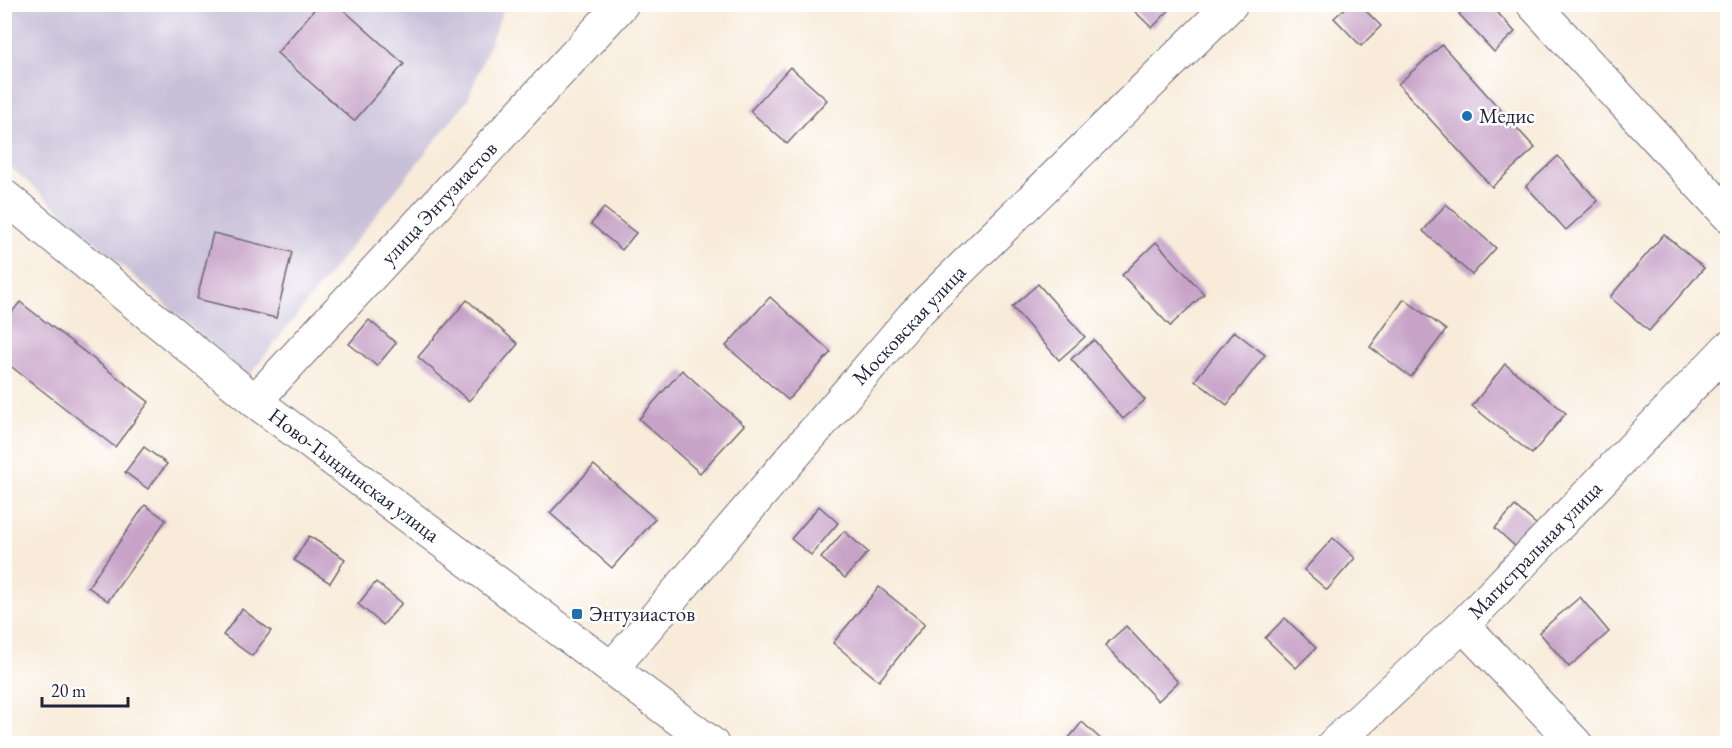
<svg xmlns="http://www.w3.org/2000/svg" width="1732" height="748" viewBox="0 0 1732 748" font-family="'EB Garamond',serif">
  <style>
    .industrial { fill: #c8bfd8 }
    .building { fill: #c7a3c8 }
    .lines { fill: none; stroke-linecap: round; stroke-linejoin: round }
    .minor-casing { stroke: #6d6872; stroke-width: 35 }
    .minor { stroke: #fff; stroke-width: 33 }
    .poi-dot { fill: #1f6fb2; stroke: #fff; stroke-width: 2 }
    .labels { text-anchor: middle; stroke-width: 5; stroke-linejoin: round; paint-order: stroke }
    .poi-label { font-size: 21px; fill: #22223b; stroke: #fff; text-anchor: start }
    .street-label { font-size: 21px; fill: #22223b; stroke: #fff }
  </style>
  <rect width="100%" height="100%" fill="#fff"/>
  <filter id="ink" filterUnits="userSpaceOnUse"><feTurbulence type="fractalNoise" baseFrequency=".0167" numOctaves="2"/><feDisplacementMap in="SourceGraphic" scale="12" xChannelSelector="R" yChannelSelector="G"/><feConvolveMatrix kernelMatrix="1 2 1 2 8 2 1 2 1" color-interpolation-filters="sRGB"/></filter>
  <filter id="wash" filterUnits="userSpaceOnUse"><feTurbulence type="fractalNoise" baseFrequency=".008" numOctaves="4" result="noise"/><feDisplacementMap in="SourceGraphic" scale="24" xChannelSelector="R" yChannelSelector="G"/><feGaussianBlur stdDeviation="1.35" result="paint"/><feColorMatrix in="noise" values="0 0 0 0 0 0 0 0 0 0 0 0 0 0 0 0 0 1.4 0 .05"/><feComposite in="paint" operator="in"/></filter>
  <g filter="url(#wash)">
    <rect width="100%" height="100%" fill="#f8ebd9"/>
    <path class="industrial" d="M5,5H505L468,99L248,377L5,162Z"/>
    <g id="blocks">
      <g class="building">
        <path d="M319,4H337L404,64L354,121L277,53Z"/>
        <path d="M1127,4H1175L1152,28Z"/>
        <path d="M1470,4H1490L1515,32L1494,52L1459,14Z"/>
        <path d="M1349,5H1360L1381,26L1361,46L1334,18Z"/>
        <path d="M1442,45L1535,148L1492,187L1398,84Z"/>
        <path d="M790,67L827,100L787,144L750,111Z"/>
        <path d="M1558,156L1598,201L1566,230L1526,186Z"/>
        <path d="M1446,204L1496,248L1472,275L1423,231Z"/>
        <path d="M604,208L636,233L622,250L591,224Z"/>
        <path d="M213,233L292,252L276,318L197,299Z"/>
        <path d="M1664,234L1704,268L1649,331L1610,297Z"/>
        <path d="M1156,242L1204,294L1170,326L1122,275Z"/>
        <path d="M1038,284L1085,337L1059,360L1012,307Z"/>
        <path d="M770,297L831,352L788,400L726,346Z"/>
        <path d="M1404,299L1446,330L1411,377L1370,347Z"/>
        <path d="M467,300L518,344L469,401L418,357Z"/>
        <path d="M20,302L149,402L115,447L4,361V322Z"/>
        <path d="M369,320L396,343L377,366L349,344Z"/>
        <path d="M1234,331L1265,355L1227,405L1195,380Z"/>
        <path d="M1094,340L1145,400L1123,419L1071,359Z"/>
        <path d="M1505,364L1566,413L1532,454L1472,406Z"/>
        <path d="M682,370L744,425L700,473L639,419Z"/>
        <path d="M144,447L167,464L148,489L125,472Z"/>
        <path d="M594,465L655,519L612,568L550,513Z"/>
        <path d="M145,505L166,520L108,601L88,587Z"/>
        <path d="M819,506L838,523L811,555L791,539Z"/>
        <path d="M1515,506L1537,525L1517,548L1495,528Z"/>
        <path d="M844,531L868,552L845,578L821,558Z"/>
        <path d="M309,536L345,559L330,583L294,560Z"/>
        <path d="M1333,538L1355,558L1327,590L1304,570Z"/>
        <path d="M376,582L402,603L383,625L358,604Z"/>
        <path d="M879,587L925,624L879,681L833,643Z"/>
        <path d="M1580,597L1609,632L1569,667L1539,632Z"/>
        <path d="M242,609L271,631L252,656L223,635Z"/>
        <path d="M1285,618L1316,648L1296,668L1265,638Z"/>
        <path d="M1126,626L1178,682L1158,701L1105,645Z"/>
        <path d="M1082,722L1106,744H1064Z"/>
      </g>
    </g>
  </g>
  <g filter="url(#ink)">
    <use href="#blocks" fill-opacity="0" stroke="#6d6872" stroke-width="1.5"/>
    <g class="lines">
      <defs>
        <g id="minor">
          <path d="M1533,4L1728,215"/>
          <path d="M4,196L255,401L712,744"/>
          <path d="M255,401L622,4"/>
          <path d="M1463,625L1576,744"/>
          <path d="M612,668L913,316L1231,4"/>
          <path d="M1334,744L1463,625L1728,348"/>
        </g>
      </defs>
      <use href="#minor" class="minor-casing"/>
      <use href="#minor" class="minor"/>
    </g>
  </g>
  <g class="poi-dot">
    <circle cx="1467" cy="116" r="6"/>
    <rect x="571" y="608" width="12" height="12" rx="3"/>
  </g>
  <g class="labels">
    <g class="poi-label">
      <text x="1479" y="123">Медис</text>
      <text x="589" y="621">Энтузиастов</text>
    </g>
    <g class="street-label">
      <text transform="translate(439 203) rotate(-47)" y="7">улица Энтузиастов</text>
      <text transform="translate(909 325) rotate(-47)" y="7">Московская улица</text>
      <text transform="translate(354 475) rotate(37)" y="7">Ново-Тындинская улица</text>
      <text transform="translate(1535 550) rotate(-46)" y="7">Магистральная улица</text>
    </g>
  </g>
  <rect width="1732" height="748" fill="none" stroke="#fff" stroke-width="24"/>
  <path d="M42 697v9h86v-9" fill="none" stroke="#22223b" stroke-width="3"/>
  <text x="51" y="697" font-size="18" fill="#22223b" stroke="#ffffff" stroke-width="4.5" paint-order="stroke">20 m</text>
</svg>
